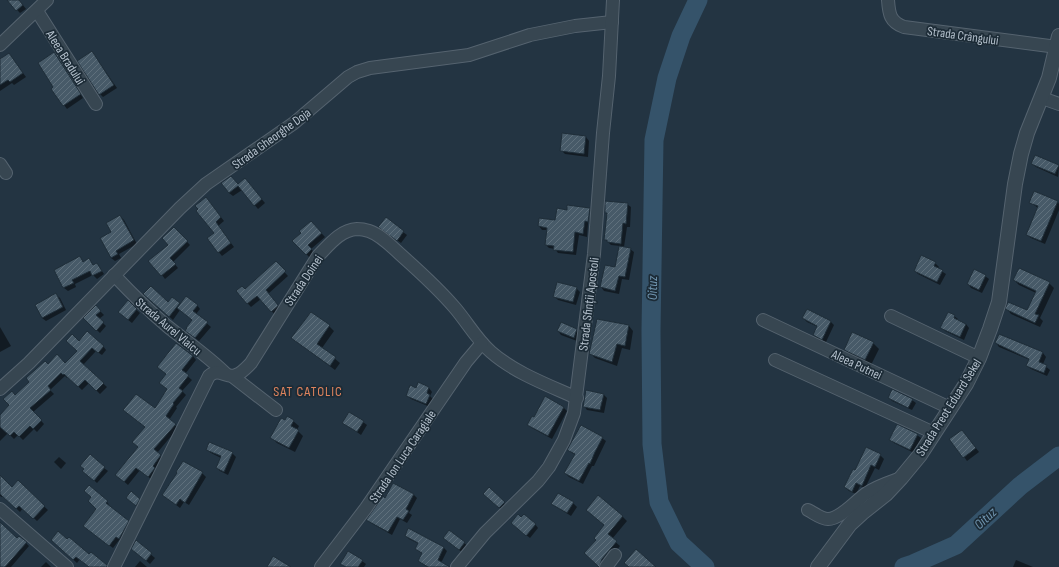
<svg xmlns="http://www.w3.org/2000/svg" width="1059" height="567" viewBox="0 0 1059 567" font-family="'Sofia Sans Condensed',sans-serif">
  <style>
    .shadow { fill: #0007 }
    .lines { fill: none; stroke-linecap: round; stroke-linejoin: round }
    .river { stroke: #35536a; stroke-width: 19 }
    .building { fill: url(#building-hatch); stroke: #1e2d38 }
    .minor-casing { stroke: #55636f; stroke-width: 14 }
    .tertiary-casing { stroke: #55636f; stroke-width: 16 }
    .minor { stroke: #374651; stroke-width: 12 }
    .tertiary { stroke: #374651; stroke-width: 14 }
    .labels { text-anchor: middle; stroke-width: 3.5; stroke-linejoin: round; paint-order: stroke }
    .street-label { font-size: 13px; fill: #b4c0cc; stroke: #1c2b36 }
    .water-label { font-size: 14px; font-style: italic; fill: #7196b1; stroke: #1c2b36 }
    .neighbourhood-label { font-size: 14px; letter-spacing: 1px; fill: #de835d; stroke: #1c2b36 }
  </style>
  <defs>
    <pattern id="building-hatch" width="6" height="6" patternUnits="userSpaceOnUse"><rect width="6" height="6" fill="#475a68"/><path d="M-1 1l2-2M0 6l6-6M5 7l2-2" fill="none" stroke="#5f707c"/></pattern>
  </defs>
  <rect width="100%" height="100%" fill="#233442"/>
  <g class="shadow">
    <path d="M8,0H19L26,9L20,13Z"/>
    <path d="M92,52L117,88L103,97L100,94Z"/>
    <path d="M54,54L83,98L67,109L64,105L55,88Z"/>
    <path d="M12,58L26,77L14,85L12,83L0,91V60Z"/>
    <path d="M563,135L586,137L589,141L588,157L565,154L561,150Z"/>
    <path d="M1032,164L1058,166L1059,167L1058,177L1036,167Z"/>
    <path d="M248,183L265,203L258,209L242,190L233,196L229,193L238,185Z"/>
    <path d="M209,202L224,221L218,226L234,247L222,256L208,239L215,234Z"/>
    <path d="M1030,202H1058L1059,204V210L1045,244L1031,238L1027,235L1038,208Z"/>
    <path d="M627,204L631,207L630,227H627L624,247L630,249L634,252L629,280L622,279L619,294L604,291L601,287L616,268L620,246L611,245L605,239L608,215L606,212Z"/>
    <path d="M589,209L593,213L592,225L589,224L591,211H589L587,237L579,235L576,255L558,253L555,249L549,248L546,245L548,230H542L539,226L556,221L567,211Z"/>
    <path d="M120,216L124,220L137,244L119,254L121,258L115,261L111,258L101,238L113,232Z"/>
    <path d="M311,222L325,237L311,249L315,253L310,258L294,241Z"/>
    <path d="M174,228L190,245L173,262L178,268L165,279L162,275Z"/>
    <path d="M383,230L403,232L407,235L401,243Z"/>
    <path d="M80,258L84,263L89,260L94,266L97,264L104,274L97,279L93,275L75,284L76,287L68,291L64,288L56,271Z"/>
    <path d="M276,263L288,276L268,294L281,310L275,315L261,299L251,307L237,292L245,290Z"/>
    <path d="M935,263L939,267L938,269L946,274L940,285L918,274L915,271Z"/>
    <path d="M985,276L989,279L982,293L971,288L968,284Z"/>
    <path d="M1014,280L1049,283L1054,288L1040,318L1043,321L1040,327L1011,314L1007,309L1028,312L1036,293L1019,285Z"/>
    <path d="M576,288L580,292L576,305L558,300L555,297Z"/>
    <path d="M56,295L60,298L66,310L46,321L42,318L36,306Z"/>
    <path d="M148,297L168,304L179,303L181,305H197L200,309L196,314L211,327L199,341L190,334L193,320L180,310L173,320Z"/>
    <path d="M128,302L140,313L132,323L123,316Z"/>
    <path d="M96,307L104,315L99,319L106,326L100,333L84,318Z"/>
    <path d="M807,310L831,322L834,325L826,342L817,338L814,335L818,327L807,322L803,318Z"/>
    <path d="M954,316L958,319L957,320L966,324L969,328L964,340L945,331L942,327Z"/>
    <path d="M329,326L334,331L322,348L340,363L335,370L292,338Z"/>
    <path d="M629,326L633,331L630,350L622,348L617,366L595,358L590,353Z"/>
    <path d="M0,327L11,346L0,352Z"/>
    <path d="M576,330L580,333L577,341L561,335L558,331Z"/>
    <path d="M999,335L1043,353L1046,357L1043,364L1050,370L1047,376L1031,369L1027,366L1030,360L999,347L996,343Z"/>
    <path d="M79,343L103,346L106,350L102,355L96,351L83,365L107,387L100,394L89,383L82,390L68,377L67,378L65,376L50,390L54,394L33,412L44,424L37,432L34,429L23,440L18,435L14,439L8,433L0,441V416L10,405L15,396L48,365L66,364L78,351Z"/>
    <path d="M873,343L879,349L871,365L850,355L845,349Z"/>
    <path d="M193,356L196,360L185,374L192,380L182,391L186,395L176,407L177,408L169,420L178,428L157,453L164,460L152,480L140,470L128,485L120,478L139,448L146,428L155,409L168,390L167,375L158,367Z"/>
    <path d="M429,388L432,392L430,396L433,399L430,407L411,399L407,395L416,389Z"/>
    <path d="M603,394L607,398L604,413L587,410L584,406Z"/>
    <path d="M889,397L912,400L916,403L912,410L892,401Z"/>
    <path d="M564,408L567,411L552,439L532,428L528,425Z"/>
    <path d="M285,421H293L299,426L297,430L303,436L295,452L277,443L272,438Z"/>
    <path d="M363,422L367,425L361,435L344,423Z"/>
    <path d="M965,434L979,452L967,461L951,439Z"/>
    <path d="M917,435L921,438L914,453L894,443L890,439Z"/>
    <path d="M602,438L606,441L594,466H592L583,484L569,477L565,473L575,455L568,450Z"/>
    <path d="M207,450L232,453L236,457L228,475L220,471L217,468L221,458L211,453Z"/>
    <path d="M880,455L884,459L879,470L875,468L865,488L860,486L856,494L849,491L845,487L856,471Z"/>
    <path d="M59,457L66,463L61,469L54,462Z"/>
    <path d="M104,468L108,471L97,483L87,474Z"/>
    <path d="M202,473L206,477L189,505L184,502L180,508L163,495Z"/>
    <path d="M0,481L12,488L18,482L48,510L37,521L23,508L20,512L3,496L2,497L0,496Z"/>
    <path d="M489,489L508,507L503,511L484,494Z"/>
    <path d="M413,494L417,498L409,513L412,515L407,523L400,519L392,535L371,523L368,520L386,499Z"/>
    <path d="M139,499L143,503L140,509L130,501Z"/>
    <path d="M107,502L110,506L109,507L132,525L123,542L120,539L113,548L88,529L97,509Z"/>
    <path d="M573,503L577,507L571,516L552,504Z"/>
    <path d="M587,510L622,516L627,521L612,539L620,546L607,563L605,567H599L585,553L597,540L605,526Z"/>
    <path d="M522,518L535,524L538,528L530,538L516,527Z"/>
    <path d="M0,523L17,539L26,543L29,546L11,567H0Z"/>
    <path d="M409,529L444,548L447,551L441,563L444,567H427L419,561L423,554L416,549L419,544L409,539L406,535Z"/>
    <path d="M449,532L468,546L463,553L444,538Z"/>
    <path d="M136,542L155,558L150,564L136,552Z"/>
    <path d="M55,543L89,556L108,567H90L80,559L77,563Z"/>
    <path d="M1016,560L1033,567H1013Z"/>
    <path d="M140,561L147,567H135Z"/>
    <path d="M362,561L366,564L364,567H345L342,563Z"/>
    <path d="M46,562L51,567H41Z"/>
  </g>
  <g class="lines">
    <g class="river">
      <path d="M698,0L681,36L667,78L654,140L651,331L652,444L659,502L679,543L705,567"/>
      <path d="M904,567L913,564L956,545L1020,486L1059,456"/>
    </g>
  </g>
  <g class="building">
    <path d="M7,0H19L23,5L16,11Z"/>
    <path d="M92,51L114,85L99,95L77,61Z"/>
    <path d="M54,52L81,94L63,106L51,89L53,87L38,63Z"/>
    <path d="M9,53L23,73L10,82L8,80L0,85V59Z"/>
    <path d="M562,133L586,136L584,154L560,151Z"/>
    <path d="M1035,155L1059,165L1055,174L1031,164Z"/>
    <path d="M231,176L238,184L245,178L262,199L254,206L238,186L229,193L221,183Z"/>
    <path d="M1034,191L1058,201L1041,241L1026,235L1038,206L1029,203Z"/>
    <path d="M206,197L221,217L216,222L231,243L218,253L207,238L214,233L196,211L198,209L195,206Z"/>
    <path d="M605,201L628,203L626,224L623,223L621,244L607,242V240H604L607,213H605Z"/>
    <path d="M567,205L590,208L588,222L585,221L583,234L575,232L573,252L553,250L554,246L545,245L547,228L538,226L539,218L555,220L557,208L567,210Z"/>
    <path d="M120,215L134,240L116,251L118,254L111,258L100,238L111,232L106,223Z"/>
    <path d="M386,217L404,231L397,241L378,227Z"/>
    <path d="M311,221L322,233L308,245L312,249L306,255L292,241L301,233L299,231Z"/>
    <path d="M174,227L188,241L170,258L176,264L161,276L148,261L168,245L162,238Z"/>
    <path d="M619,246L631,248L625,277L619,276L615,291L600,287L605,265L615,267Z"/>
    <path d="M921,255L936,262L934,266L943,270L937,282L914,271Z"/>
    <path d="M80,256L83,262L89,258L93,265L97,263L102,271L92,276L90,271L72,280L74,283L63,288L54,270Z"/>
    <path d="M276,261L286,271L266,290L278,305V306L271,312L257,296L247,304L236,291L242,286L245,289Z"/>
    <path d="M1019,268L1050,282L1035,314L1039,315L1035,323L1005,309L1008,302L1027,310L1036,291L1013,280Z"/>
    <path d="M974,269L986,275L979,290L967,284Z"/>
    <path d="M557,282L577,287L573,302L553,297Z"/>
    <path d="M151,286L168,302L172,297L180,303L169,317L143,294Z"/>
    <path d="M56,293L63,307L42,318L35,305Z"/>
    <path d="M186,296L198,305L193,311L208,322L195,338L185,331L187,328H186L192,320L177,308Z"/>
    <path d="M128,300L137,309L128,320L118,312Z"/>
    <path d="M96,305L101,311L96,315L104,322L96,331L83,318Z"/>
    <path d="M807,309L831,321L822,340L813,335L817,326L802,318Z"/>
    <path d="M311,312L330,325L317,344L336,357L330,366L291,338Z"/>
    <path d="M948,312L955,315L954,318L966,324L960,337L940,328Z"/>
    <path d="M597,319L629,325L625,346L617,344L612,362L589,354Z"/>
    <path d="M561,322L577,329L574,338L557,331Z"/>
    <path d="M87,331L104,346L98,353L92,348L80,361L104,383L96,391L85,380L78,387L64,374L63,375L61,373L48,386L51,390L30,408L42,420L33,429L30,426L19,437L14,432L10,436L0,427V415L9,405L3,399L12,391L15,395L29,382L26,378L45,361L48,364L57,354L65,363L77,351L66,341L72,334L79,341Z"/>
    <path d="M852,332L874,342L865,360L844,350Z"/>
    <path d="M999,334L1043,352L1039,362L1047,365L1044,373L1026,366L1029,359L995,343Z"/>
    <path d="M176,343L193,356L182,370L189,375L179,388L183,391L173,403L174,404L166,416L176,424L154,449L161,455L153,466L155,468L148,477L136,468L124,482L115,475L138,447L132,442L145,427L123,410L136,394L155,408L167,389L159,383L166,374L157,367Z"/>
    <path d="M418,382L429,387L427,393L430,395L426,404L406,396L410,385L416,388Z"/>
    <path d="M892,389L913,399L908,408L888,398Z"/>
    <path d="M586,390L604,394L600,410L583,407Z"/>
    <path d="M545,396L564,407L548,436L527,425L532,416L534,417Z"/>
    <path d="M349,412L364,421L357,432L342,423Z"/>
    <path d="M287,416L294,420L291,426L299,430L289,448L270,438L281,418L285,420Z"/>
    <path d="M897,424L918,434L910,450L889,440Z"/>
    <path d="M581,425L603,437L595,452L590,464L589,463L579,481L564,473L575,454L567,450Z"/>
    <path d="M962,430L976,448L963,458L949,439Z"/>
    <path d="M209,442L233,452L224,472L216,468L221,456L206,450Z"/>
    <path d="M866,447L881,454L875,467L871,465L862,486L856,483L852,492L844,487L853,469L855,470Z"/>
    <path d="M90,454L105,467L94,481L82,471L84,469L80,466Z"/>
    <path d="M183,461L203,472L185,503L180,499L176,505L162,495L177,473L176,472Z"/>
    <path d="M0,475L12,487L18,480L45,506L33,519L19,506L16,509L0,494Z"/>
    <path d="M393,483L414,494L406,509L409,511L403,520L397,517L388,532L366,520L383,496L385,498Z"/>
    <path d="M89,485L108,501L106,503L129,521L119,539L116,537L109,546L83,526L96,509L88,501L91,497L84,491Z"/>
    <path d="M489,487L505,502L499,508L483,494Z"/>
    <path d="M131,491L140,499L136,506L126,498Z"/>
    <path d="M558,493L574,502L567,513L551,504Z"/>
    <path d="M598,495L623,516L608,534L617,541L602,559L599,567L584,553L596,540L594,538L604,525L586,510Z"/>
    <path d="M518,514L521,517L524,514L536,524L526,536L511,523Z"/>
    <path d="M0,522L17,538L19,536L27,542L5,567H0Z"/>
    <path d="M408,528L444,547L438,560L450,567H428L418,561L422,553L415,549L418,543L405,536Z"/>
    <path d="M449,530L465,542L459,550L443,538Z"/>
    <path d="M58,531L67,539L69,537L89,554L91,552L107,565V567H89L76,557L73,560L51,540Z"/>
    <path d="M136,540L152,553L146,561L131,549Z"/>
    <path d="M636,549L656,567H629L624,563Z"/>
    <path d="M348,551L363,560L358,567H346L340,564Z"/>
    <path d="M273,556L291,567H267Z"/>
  </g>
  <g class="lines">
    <defs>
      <g id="minor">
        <path d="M888,0C889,14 890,22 904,27L1057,47"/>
        <path d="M37,11L96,104"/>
        <path d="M0,45L47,0"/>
        <path d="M1042,98L1059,104"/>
        <path d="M0,164L6,173"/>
        <path d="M114,275C131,293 148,310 167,326C187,342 208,356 226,374"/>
        <path d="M891,316L979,358"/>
        <path d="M763,320L950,408"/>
        <path d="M775,360L934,433"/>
        <path d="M232,376L276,410"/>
        <path d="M0,389L29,363L180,208L206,184L294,123L348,77L357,72L370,68L469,55L530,35L575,26L612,22"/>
        <path d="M0,509L67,567"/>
        <path d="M808,510C814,513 821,519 828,519C841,519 856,500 867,493C877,486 890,482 901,478"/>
        <path d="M114,567L209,376C219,367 226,379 236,375C242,373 247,367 251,363L318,256C329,245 340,230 357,229C360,229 366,230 369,231C381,235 391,246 401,255C419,271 438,288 455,308C467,322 477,340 491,352C515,373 548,385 577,398"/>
        <path d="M321,567L366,508L466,362L482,343"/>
        <path d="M457,567L485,533L538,481L549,467L564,440L574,413L594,254L603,133L609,76L613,0"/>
        <path d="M606,567L615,555"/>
      </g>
      <path id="tertiary" d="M818,567L850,524L862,513L886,494L901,478L920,455L966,384L979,358L990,329L999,302L1015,184L1021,154L1027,133L1049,78L1059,36"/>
    </defs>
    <use href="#minor" class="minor-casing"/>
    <use href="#tertiary" class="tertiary-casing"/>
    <use href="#minor" class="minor"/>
    <use href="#tertiary" class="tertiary"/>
  </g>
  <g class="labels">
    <g class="street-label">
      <text transform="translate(963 35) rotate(8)" y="5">Strada Crângului</text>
      <text transform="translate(66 57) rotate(58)" y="5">Aleea Bradului</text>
      <text transform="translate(271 138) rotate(-36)" y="5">Strada Gheorghe Doja</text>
      <text transform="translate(303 280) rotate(-56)" y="5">Strada Doinei</text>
      <text transform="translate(588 304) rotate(-83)" y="5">Strada Sfinții Apostoli</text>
      <text transform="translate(169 326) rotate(40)" y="5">Strada Aurel Vlaicu</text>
      <text transform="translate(857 364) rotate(25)" y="5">Aleea Putnei</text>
      <text transform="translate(948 407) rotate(-58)" y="5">Strada Preot Eduard Sekel</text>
      <text transform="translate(402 456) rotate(-56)" y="5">Strada Ion Luca Caragiale</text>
    </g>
    <g class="water-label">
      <text transform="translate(652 288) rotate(-89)" y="5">Oituz</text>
      <text transform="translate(985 518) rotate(-43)" y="5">Oituz</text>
    </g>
    <g class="neighbourhood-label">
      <text x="308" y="396">SAT CATOLIC</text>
    </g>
  </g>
</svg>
